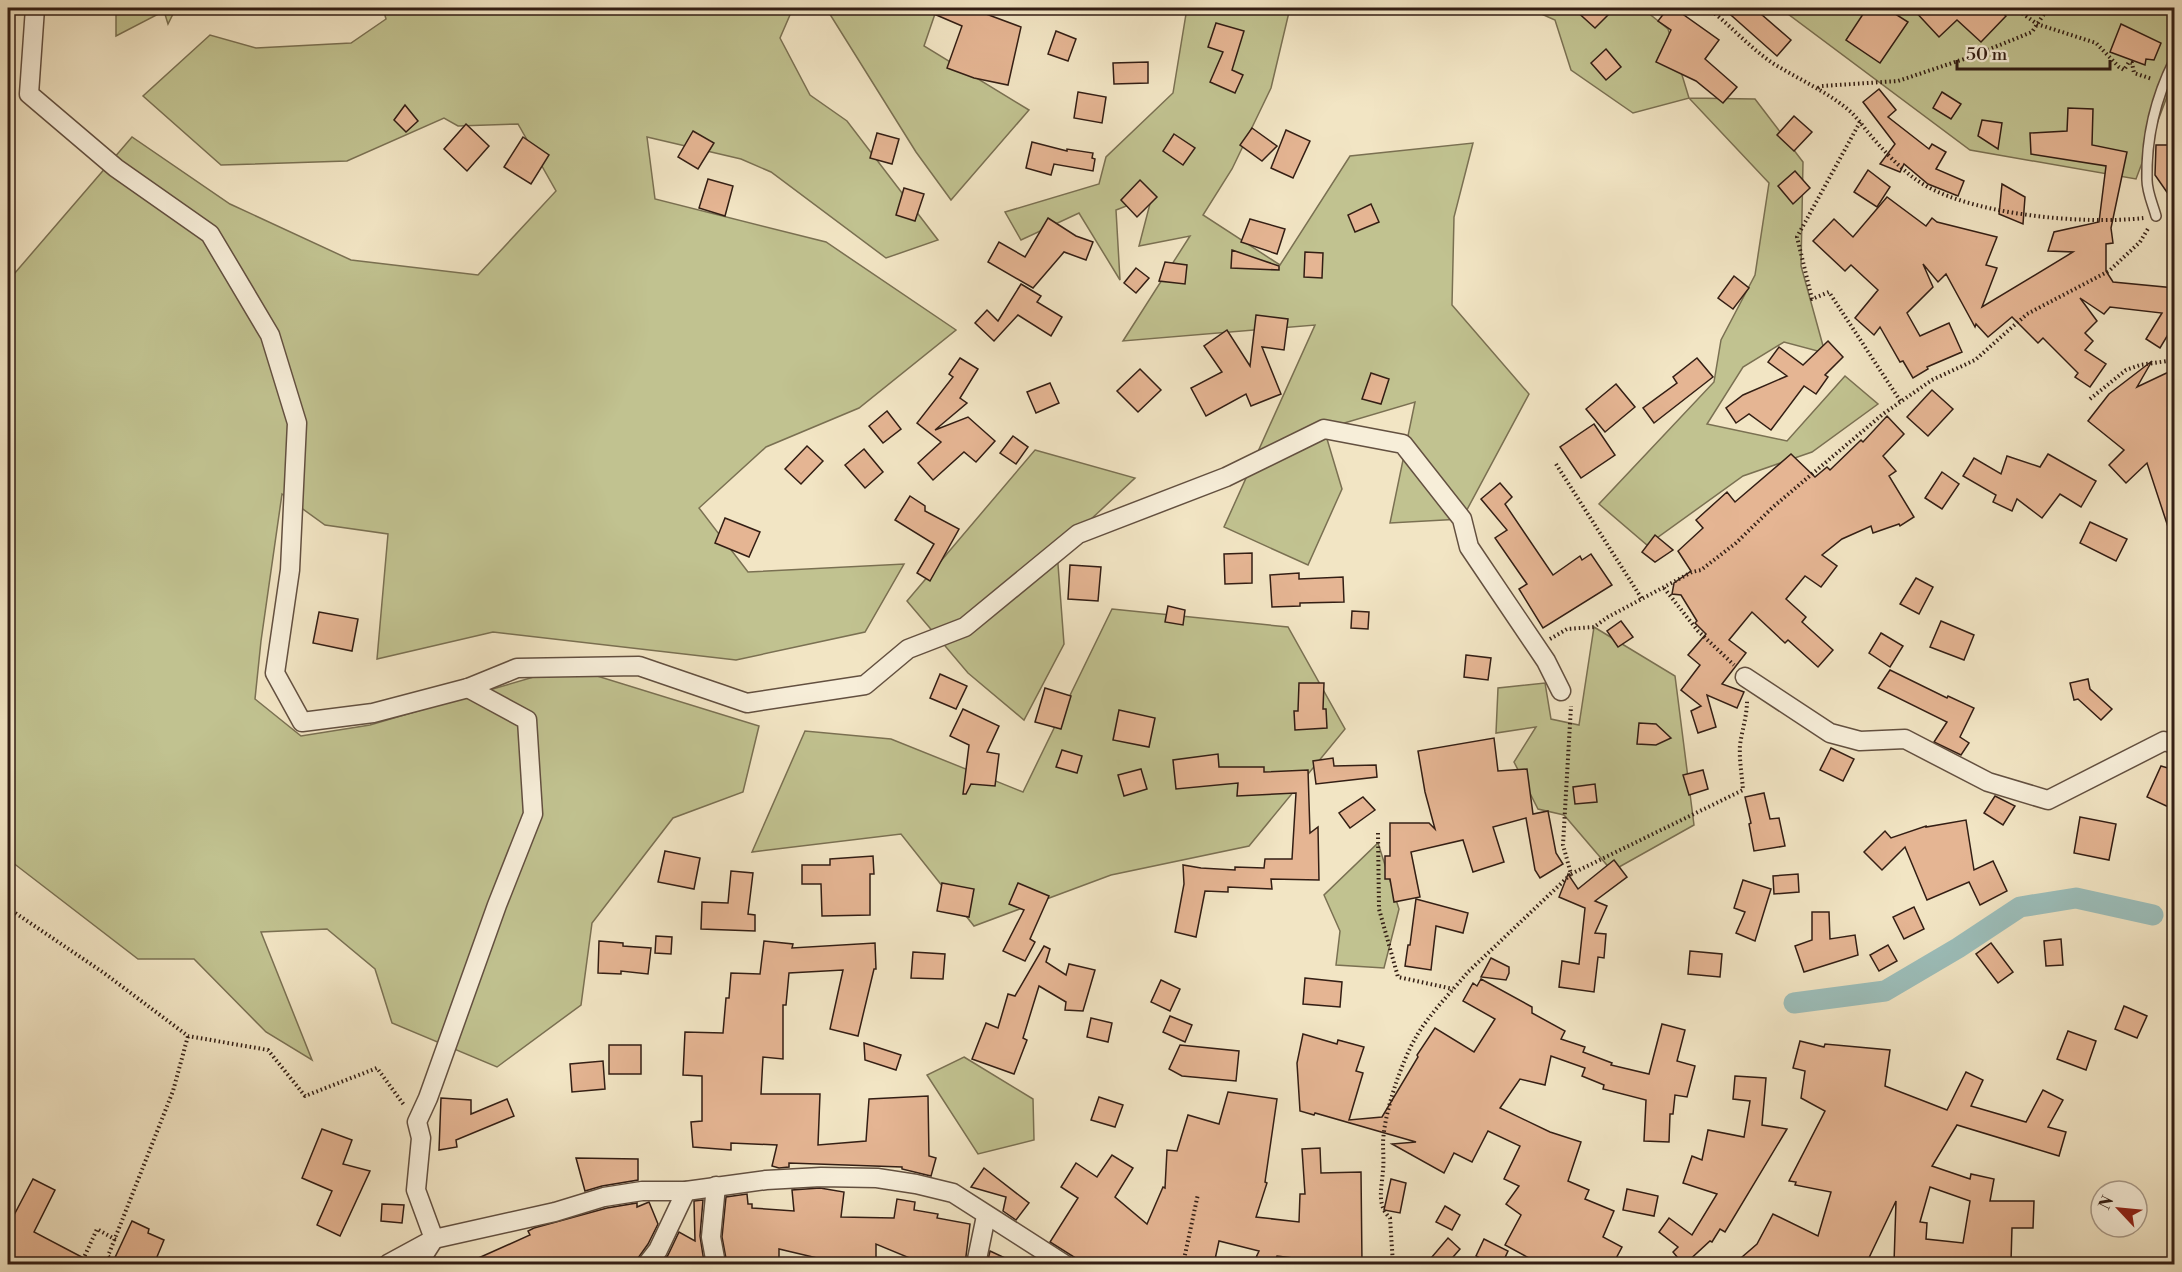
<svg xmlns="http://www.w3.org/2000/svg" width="2182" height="1272" viewBox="0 0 2182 1272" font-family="'Libre Bodoni',serif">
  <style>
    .green { fill: #c1c290; stroke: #7a7052; stroke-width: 1.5 }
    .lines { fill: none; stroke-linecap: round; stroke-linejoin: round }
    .canal { stroke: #9cbeba; stroke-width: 21 }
    .building { fill: #e5b593; stroke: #331e14; stroke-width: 1.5; fill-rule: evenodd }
    .lane-casing { stroke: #635040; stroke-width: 12 }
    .street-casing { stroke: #635040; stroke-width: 21 }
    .path { stroke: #331e14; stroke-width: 4; stroke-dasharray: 1.5 3; stroke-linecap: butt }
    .lane { stroke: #f7eed9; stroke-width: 9 }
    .street { stroke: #f7eed9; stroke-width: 18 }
  </style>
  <rect width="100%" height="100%" fill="#f2e5c4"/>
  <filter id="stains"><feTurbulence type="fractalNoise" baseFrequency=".00333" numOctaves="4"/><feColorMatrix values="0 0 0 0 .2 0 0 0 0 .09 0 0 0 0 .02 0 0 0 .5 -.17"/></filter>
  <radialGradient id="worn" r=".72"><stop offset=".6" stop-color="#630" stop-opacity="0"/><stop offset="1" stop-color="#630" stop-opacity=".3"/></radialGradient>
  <g class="green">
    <path d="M116,8H176L168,24L164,11L116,36Z"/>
    <path d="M383,8H793L780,38L810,95L847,121L938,240L886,258L771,172L741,159L647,137L655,199L826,242L956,330L859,408L766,447L699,508L748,572L904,564L865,632L736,660L493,632L377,659L388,534L325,525L282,494L261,641L255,699L301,736L370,725L568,667L759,726L743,792L673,818L592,923L581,1005L497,1067L392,1023L375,969L327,929L261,932L312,1060L266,1032L194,959H138L8,859V281L132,137L230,204L351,260L478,275L556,191L518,124L458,126L444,118L347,161L221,165L143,96L210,35L256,48L351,43L386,19Z"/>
    <path d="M826,8H937L924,46L1029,110L951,200L916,152Z"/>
    <path d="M1187,8H1290L1271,88L1232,169L1203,215L1280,265L1350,156L1473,143L1454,217L1452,305L1529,394L1462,519L1390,523L1415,402L1324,429L1342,489L1308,565L1224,527L1315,325L1123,341L1190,236L1139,246L1152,196L1116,210L1120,280L1079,213L1021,240L1005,212L1099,184L1106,157L1173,93Z"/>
    <path d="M1528,8H1642L1668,29L1689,98L1755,99L1803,162L1801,266L1825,353L1784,342L1743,367L1707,424L1787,441L1845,376L1878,404L1812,452L1743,476L1647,545L1599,504L1714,382L1721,340L1755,275L1769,183L1689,98L1633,113L1571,70L1555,20Z"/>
    <path d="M1780,8H2174V78L2136,179L1970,150Z"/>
    <path d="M1035,450L1135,478L1057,551L1064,644L1024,720L968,673L907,601Z"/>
    <path d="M1112,609L1288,627L1345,729L1249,846L1111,875L974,926L901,834L752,852L805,731L891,739L1023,792Z"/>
    <path d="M1594,627L1675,676L1694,825L1612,871L1564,815L1538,809L1514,762L1536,727L1496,733L1498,688L1545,683L1551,719L1579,725Z"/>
    <path d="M1378,843L1399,909L1384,968L1336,965L1340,931L1324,895Z"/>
    <path d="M964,1057L1033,1099L1034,1140L978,1154L927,1075Z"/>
  </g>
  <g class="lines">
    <path class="canal" d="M1794,1003L1885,991L1958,948L2020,907L2076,898L2153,915"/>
  </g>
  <g class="building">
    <path d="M920,8H970L1021,27L1008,85L974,78L947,68L962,26Z"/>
    <path d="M1573,8H1615L1595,28Z"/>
    <path d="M1668,8H1674L1719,40L1705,59L1737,87L1723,103L1696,81L1656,62L1671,30L1658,21Z"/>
    <path d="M1723,8H1754L1791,40L1777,56Z"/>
    <path d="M1867,8H1886L1908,22L1880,63L1846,40Z"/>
    <path d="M1912,8H1997L2006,16L1981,42L1957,20L1939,37Z"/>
    <path d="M1216,23L1244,31L1232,70L1243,75L1235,93L1210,82L1223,52L1208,47Z"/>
    <path d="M2121,24L2161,43L2154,60L2146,59L2145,65L2110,52Z"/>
    <path d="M1056,31L1076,39L1068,61L1048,54Z"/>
    <path d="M1606,49L1621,67L1606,80L1591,63Z"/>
    <path d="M1148,62V83L1114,84L1113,63Z"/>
    <path d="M1879,89L1896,110L1888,117L1929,149L1932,144L1946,152L1936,169L1964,181L1958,196L1928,184L1904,164L1900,172L1880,164L1895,144L1863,102Z"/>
    <path d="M1078,92L1106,97L1102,123L1074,118Z"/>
    <path d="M1942,92L1961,104L1951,119L1933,108Z"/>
    <path d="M405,105L418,121L406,132L394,120Z"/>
    <path d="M2068,108L2093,109L2092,145L2127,152L2111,228L2113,243L2106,244V271L2113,282L2175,288V323L2160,348L2146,339L2162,313L2110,307L2104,314L2080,298L2097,321L2085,333L2093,341L2085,350L2106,364L2090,387L2075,377L2078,373L2043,338L2038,343L2012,317L1988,337L1976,324L1975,327L1946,274L1938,282L1923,264L1933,287L1907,313L1920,336L1949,323L1962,352L1927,367L1928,369L1913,378L1903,361L1900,362L1880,327L1874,335L1855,318L1878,290L1851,265L1845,271L1813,241L1834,219L1853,237L1887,197L1926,226L1932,218L1937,222L1997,237L1986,265L1997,268L1982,307L2073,252L2048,251L2054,232L2099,222L2106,166L2031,154L2030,133L2067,131Z"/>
    <path d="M1794,116L1812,132L1794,151L1777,135Z"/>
    <path d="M1982,120L2002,123L1998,149L1978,136Z"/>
    <path d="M466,124L489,146L467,171L444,149Z"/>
    <path d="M1252,128L1277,146L1262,161L1240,145Z"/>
    <path d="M1286,130L1310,141L1293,178L1271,168Z"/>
    <path d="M693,131L714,143L698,169L678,157Z"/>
    <path d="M877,133L899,139L892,164L870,158Z"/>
    <path d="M1174,134L1195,148L1183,165L1163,151Z"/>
    <path d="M523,137L549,155L531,184L504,167Z"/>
    <path d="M1032,142L1067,151V149L1093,153L1092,158L1095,159L1093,171L1054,164L1051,175L1026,168Z"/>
    <path d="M2156,145H2170L2171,198L2155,175Z"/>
    <path d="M1868,170L1890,187L1877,207L1854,192Z"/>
    <path d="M1795,171L1810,188L1793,204L1778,186Z"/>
    <path d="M708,179L733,186L725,216L699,208Z"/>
    <path d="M1140,180L1157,197L1137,217L1121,200Z"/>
    <path d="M2002,184L2025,197L2023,224L1999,214Z"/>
    <path d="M904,188L924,194L915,221L896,215Z"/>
    <path d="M1371,204L1379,222L1355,232L1348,215Z"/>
    <path d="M1048,218L1076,236L1093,242L1086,260L1064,252L1033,288L988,262L999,242L1025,257Z"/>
    <path d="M1250,219L1285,229L1277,254L1241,242Z"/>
    <path d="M1232,250L1279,266V270L1231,268Z"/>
    <path d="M1305,252L1323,253L1322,278L1304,277Z"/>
    <path d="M1165,262L1187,265L1185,284L1159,281Z"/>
    <path d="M1136,268L1149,278L1136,293L1124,283Z"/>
    <path d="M1734,276L1749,288L1733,309L1718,298Z"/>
    <path d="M1021,284L1041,296L1037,302L1062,317L1051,336L1018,315L994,341L975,323L987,310L998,321Z"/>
    <path d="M1256,315L1288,319L1284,350L1262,347L1281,394L1251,406L1246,394L1206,416L1191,388L1222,372L1204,346L1227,330L1250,366Z"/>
    <path d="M1828,341L1843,357L1825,375L1828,377L1816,394L1804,386L1771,430L1749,414L1736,423L1726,408L1743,395L1787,376L1768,362L1779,347L1803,365Z"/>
    <path d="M960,358L978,369L960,398L967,403L935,430L968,417L995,441L976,462L964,452L933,480L918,463L941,442L917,423L953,377L949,374Z"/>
    <path d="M1697,358L1713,377L1654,423L1643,408L1677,383L1673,377Z"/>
    <path d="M2152,361L2137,387L2175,369V536H2171L2147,463L2126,483L2109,465L2124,450L2088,421L2109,394Z"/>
    <path d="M1140,369L1161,390L1138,412L1117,391Z"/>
    <path d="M1371,373L1389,379L1381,404L1362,399Z"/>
    <path d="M1050,383L1059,403L1036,413L1027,392Z"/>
    <path d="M1616,384L1635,407L1605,432L1586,409Z"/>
    <path d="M1932,390L1953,409L1928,436L1907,417Z"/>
    <path d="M887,411L901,429L883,443L869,426Z"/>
    <path d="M1887,416L1904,434L1883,456L1896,471L1889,476L1914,517L1900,526L1899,524L1873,533L1871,526L1842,539L1822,555L1837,566L1821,587L1805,576L1786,599L1806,617L1802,622L1833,650L1818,667L1788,640L1785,643L1752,612L1729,640L1746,653L1722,684L1744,692L1737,708L1707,695L1716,727L1698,733L1691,711L1701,706L1681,690L1700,665L1688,655L1706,634L1695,623L1697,621L1681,595L1672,594L1674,583L1691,571L1678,551L1703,528L1696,520L1727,492L1735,502L1791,454L1815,477L1827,467L1830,470L1861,440L1863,442Z"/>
    <path d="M1594,424L1615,455L1581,478L1560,447Z"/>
    <path d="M1013,436L1028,447L1016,464L1000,453Z"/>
    <path d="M807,446L823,461L801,484L785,469Z"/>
    <path d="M864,449L883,472L865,488L845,465Z"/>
    <path d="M2048,454L2096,481L2081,507L2060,494L2042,518L2017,499L2012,511L1993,502L1996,495L1963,476L1974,458L2001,474L2007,456L2040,467Z"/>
    <path d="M1942,472L1959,484L1942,509L1925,498Z"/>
    <path d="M1500,483L1512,497L1505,504L1553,575L1580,556L1582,560L1591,554L1612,585L1543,628L1519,589L1527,584L1495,538L1507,530L1481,499Z"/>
    <path d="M910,496L925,506V511L959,529L930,581L917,573L934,544L895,520Z"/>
    <path d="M725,518L760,532L749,557L715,543Z"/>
    <path d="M2090,522L2127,539L2116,561L2080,543Z"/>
    <path d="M1655,535L1673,550L1655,562L1642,552Z"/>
    <path d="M1252,553V583L1225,584L1224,554Z"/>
    <path d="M1070,565L1101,567L1098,601L1068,599Z"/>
    <path d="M1299,573V579L1343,577L1344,602L1300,603V606L1272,607L1270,575Z"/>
    <path d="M1916,578L1933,587L1919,614L1900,604Z"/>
    <path d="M1168,606L1185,610L1183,625L1165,622Z"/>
    <path d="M1352,611L1369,612L1368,629L1351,628Z"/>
    <path d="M319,612L358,619L352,651L313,643Z"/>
    <path d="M1621,621L1633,637L1618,647L1607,631Z"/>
    <path d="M1941,621L1974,635L1964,660L1930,647Z"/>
    <path d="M1881,633L1903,646L1890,667L1869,653Z"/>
    <path d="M1466,655L1491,658L1488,680L1464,677Z"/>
    <path d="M1890,670L1947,698L1948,696L1974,708L1960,737L1969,743L1961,755L1934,742L1947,722L1878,688Z"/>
    <path d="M940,674L967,686L956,709L930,698Z"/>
    <path d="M2088,679L2090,689L2112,709L2101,720L2078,699L2074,700L2070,683Z"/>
    <path d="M1299,683H1324L1323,709H1326L1327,728L1295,730L1294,711H1298Z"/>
    <path d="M1045,688L1071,696L1061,729L1035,722Z"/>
    <path d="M963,709L999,726L987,752L999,754L995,786L971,784L966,794H963L969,745L950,736Z"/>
    <path d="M1119,710L1155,718L1149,747L1113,740Z"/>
    <path d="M1639,723L1656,724L1671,738L1656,745L1637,744Z"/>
    <path d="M1494,738L1498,771L1527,769L1533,814L1548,811L1556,853L1563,864L1540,878L1535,870L1526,818L1493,827L1504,862L1473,872L1463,840L1411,852L1420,897L1394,902L1390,879H1385V856H1390V823H1429L1435,829L1425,792L1418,751Z"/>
    <path d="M1831,748L1854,759L1843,781L1820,770Z"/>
    <path d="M1062,750L1082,756L1077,773L1056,767Z"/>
    <path d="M1218,754L1219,767H1264V772L1308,770L1310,833L1318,827L1319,880L1271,879L1272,889L1228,887V892L1205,891L1196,937L1175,932L1184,884L1183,865L1201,868L1235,870V867L1264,868L1265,859H1292L1296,793L1237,796L1238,783L1176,789L1173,760Z"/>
    <path d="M1333,758L1334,766L1376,765L1377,777L1316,784L1313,761Z"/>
    <path d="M2161,766L2175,770V810L2147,797Z"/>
    <path d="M1141,769L1147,789L1124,796L1118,775Z"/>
    <path d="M1703,770L1708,789L1689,795L1683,775Z"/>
    <path d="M1595,784L1597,802L1575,804L1573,787Z"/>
    <path d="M1764,793L1770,819L1779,818L1785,846L1754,851L1749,824L1751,823L1745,797Z"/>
    <path d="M1995,796L2015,806L2003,825L1984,813Z"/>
    <path d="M1363,797L1375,810L1350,828L1339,813Z"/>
    <path d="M2080,817L2116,824L2109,860L2074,853Z"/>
    <path d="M1966,820L1974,870L1993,861L2007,891L1980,905L1969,882L1927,900L1905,847L1882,870L1864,852L1885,831L1891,838L1926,826V827Z"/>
    <path d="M665,851L700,858L694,889L658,882Z"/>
    <path d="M873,856L874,874H870V915L822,916L821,884H802V865H830V859Z"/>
    <path d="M1614,860L1627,877L1595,901L1607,906L1595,933L1606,934L1604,958L1598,957L1594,992L1559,987L1562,961L1579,964L1585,908L1559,897L1568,874L1578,889Z"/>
    <path d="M731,871L753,873L748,914L755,915V931L701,929L702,902L728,903Z"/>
    <path d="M1798,874L1799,892L1774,894L1773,876Z"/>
    <path d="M1743,880L1771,889L1755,941L1736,933L1745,912L1734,908Z"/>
    <path d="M942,883L974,889L969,917L937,911Z"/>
    <path d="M1018,883L1049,896L1030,939L1035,942L1025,961L1003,951L1024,910L1009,904Z"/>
    <path d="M1416,899L1468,913L1463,933L1436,926L1431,970L1405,966L1408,945H1410Z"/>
    <path d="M1914,907L1924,929L1904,939L1893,917Z"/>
    <path d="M1812,912H1829L1830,939L1855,935L1858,955L1804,972L1795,946L1812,940Z"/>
    <path d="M656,936L672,937L671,954L655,953Z"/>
    <path d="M2061,939L2063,965L2046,966L2044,941Z"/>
    <path d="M599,941L623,943V946L651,948L648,974L621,971V974L598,973Z"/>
    <path d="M764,941L793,944L792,948L875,943L876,969H874L858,1036L830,1029L843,970L789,973L786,1005H783V1059L763,1057L761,1094H820L818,1145L866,1141L869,1099L928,1096L929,1156L936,1158L931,1176L902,1169V1167L789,1163V1167L779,1168L772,1166L777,1145L731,1143V1150L693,1147L691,1122L702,1121V1076L683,1075L685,1032L723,1033L726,998H729L731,973L760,974Z"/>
    <path d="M1991,943L2013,972L1998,983L1976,954Z"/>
    <path d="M1888,945L1897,961L1879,971L1870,955Z"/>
    <path d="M1044,946L1050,949L1046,962L1066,975L1069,964L1095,970L1083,1011L1065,1010L1066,1002L1039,986L1023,1038L1027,1040L1014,1074L972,1059L986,1023L998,1028L1008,994L1015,996Z"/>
    <path d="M1690,951L1722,954L1720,977L1688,974Z"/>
    <path d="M913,952L945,954L943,979L911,978Z"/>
    <path d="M1491,958L1509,967V973L1506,980L1481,977Z"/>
    <path d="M1305,978L1342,982L1340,1007L1303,1004Z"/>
    <path d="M1481,979L1532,1007V1013L1565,1031L1561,1039L1585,1047L1583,1052L1612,1063L1611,1065L1649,1074L1662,1024L1685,1030L1677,1061L1695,1066L1687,1097L1675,1095L1673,1114H1670L1669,1142L1644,1141L1646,1100L1603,1089L1604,1085L1582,1076L1585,1068L1551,1056L1545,1085L1520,1079L1500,1108L1550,1132L1581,1142L1568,1181L1589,1190L1585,1199L1614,1211L1603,1237L1622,1247L1613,1264H1540L1505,1245L1521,1215L1506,1204L1519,1186L1504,1179L1520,1146L1488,1131L1472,1162L1454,1153L1444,1173L1392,1144L1416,1142L1315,1113L1314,1115L1300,1111L1297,1063L1303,1034L1337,1044L1338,1040L1364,1047L1356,1071L1363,1073L1349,1120L1382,1117L1418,1057L1417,1055L1435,1028L1474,1052L1495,1019L1463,1001L1473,983L1477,986Z"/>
    <path d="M1161,980L1180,989L1170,1011L1151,1002Z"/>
    <path d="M2124,1006L2147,1016L2137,1038L2115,1029Z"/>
    <path d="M1170,1016L1192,1025L1185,1042L1163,1032Z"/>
    <path d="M1091,1018L1112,1023L1108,1042L1087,1037Z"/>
    <path d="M2068,1031L2096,1041L2086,1070L2057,1059Z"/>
    <path d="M1800,1041L1824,1047L1825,1044L1890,1050L1885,1086L1947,1110L1966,1072L1983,1080L1971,1106L2026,1122L2043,1090L2063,1100L2048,1127L2066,1132L2059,1156L1957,1125L1932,1166L1970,1179L1971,1174L1994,1179L1990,1201H2034L2033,1228H2012L2011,1262L1974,1260L1973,1264L1894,1263L1896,1201L1866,1264H1734L1757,1244L1773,1214L1818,1236L1831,1192L1795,1185L1796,1182L1789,1181L1825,1111L1801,1098L1805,1071L1793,1068ZM1930,1187L1970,1201L1963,1243L1926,1239L1927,1223L1920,1222Z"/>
    <path d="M864,1043L901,1055L896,1070L865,1060Z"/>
    <rect x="609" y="1045" width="32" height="29"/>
    <path d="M1180,1045L1239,1051L1236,1081L1182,1076L1169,1069Z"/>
    <path d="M603,1061L605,1089L572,1092L570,1064Z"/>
    <path d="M1735,1076L1766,1078L1762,1125L1787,1129L1725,1232L1720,1229L1712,1242L1710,1241L1685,1264H1674L1678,1258L1673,1252L1678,1247L1659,1232L1669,1218L1692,1235L1717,1194L1683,1183L1692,1156L1702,1160L1708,1130L1744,1137L1750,1101L1733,1099Z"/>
    <path d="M1228,1092L1277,1099L1265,1182L1267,1183L1256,1217L1299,1222L1300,1194H1305L1302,1149L1320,1148L1321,1173L1361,1172L1362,1264H1310V1260L1277,1256L1273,1264H1253L1259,1251L1219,1241L1214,1264H1085L1050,1242L1078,1198L1061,1187L1076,1163L1097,1177L1112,1155L1133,1168L1115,1197L1147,1224L1163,1187L1165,1188L1167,1150L1177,1151L1188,1115L1219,1124Z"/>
    <path d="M1099,1097L1123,1105L1115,1127L1091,1120Z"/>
    <path d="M441,1098L471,1100V1114L507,1099L514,1116L456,1140L457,1147L439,1150Z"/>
    <path d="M322,1129L352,1140L343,1164L370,1171L340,1236L317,1225L332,1191L302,1178Z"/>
    <path d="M576,1158L638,1159V1180L602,1186L585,1191Z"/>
    <path d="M984,1168L1029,1203L1016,1220L1003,1211L1006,1197L971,1187Z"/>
    <path d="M33,1179L55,1190L34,1232L95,1264H8V1212L14,1215Z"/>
    <path d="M1391,1179L1406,1183L1400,1213L1384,1210Z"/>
    <path d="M820,1188L844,1192L841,1217L894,1218L897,1199L915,1202L914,1210L938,1214L937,1218L970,1224L965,1264H924L876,1244V1259L817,1258L779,1249V1264H727L722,1237L726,1197L747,1194L748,1204H752V1208L794,1211L792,1190Z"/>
    <path d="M1627,1189L1658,1196L1654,1216L1623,1210Z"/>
    <path d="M703,1200L700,1236L704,1262L681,1261V1264H661L668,1255L679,1232L695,1241L694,1201Z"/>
    <path d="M649,1202L658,1224L648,1244L638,1258L636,1264H465L530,1235L528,1231L534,1228L607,1208L637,1203V1207Z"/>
    <path d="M382,1204L404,1205L402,1223L381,1221Z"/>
    <path d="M1445,1206L1460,1215L1452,1230L1436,1222Z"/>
    <path d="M132,1221L149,1229L148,1233L164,1240L154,1264H112Z"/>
    <path d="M1448,1238L1460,1249L1447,1264H1426Z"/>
    <path d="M1484,1239L1508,1251L1502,1264H1492L1476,1256Z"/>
    <path d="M990,1251L1018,1264H987Z"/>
  </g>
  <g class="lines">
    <defs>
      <path id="lane" d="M2156,216C2153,205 2147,192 2147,180C2146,139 2156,97 2174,61"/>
      <g id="street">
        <path d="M35,8L29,94L116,168L210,234L270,335L297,423L290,570L275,673L302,722L373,713L468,688L517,668L639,666L747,703L865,685L908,649L965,627L1078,534L1226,477L1324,429L1403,444L1462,519L1469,547L1546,661L1561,691"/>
        <path d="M1745,677L1830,733L1860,741L1905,739L1988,782L2048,800L2164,741L2174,744"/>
        <path d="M716,1186L711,1237L716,1264"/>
        <path d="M388,1264L434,1239L555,1212L604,1197L642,1191H686L766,1180L821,1177L877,1178L916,1184L953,1193L1064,1264"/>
        <path d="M418,1264L434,1239L416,1190L421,1138L417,1122L428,1098L497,905L533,814L527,720L468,688"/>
        <path d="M647,1264L658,1250L686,1191"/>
        <path d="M976,1264L986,1216"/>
      </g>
    </defs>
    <use href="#lane" class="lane-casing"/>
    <use href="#street" class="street-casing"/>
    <g class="path">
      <path d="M1708,8C1730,25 1750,48 1774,64C1800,80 1828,92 1851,112C1859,120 1865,129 1872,137C1884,151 1899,167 1914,178C1962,215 2085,225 2144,218"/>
      <path d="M2015,8L2037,24L2096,43L2119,67L2124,70L2129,62L2132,63L2134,73L2152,79"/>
      <path d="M1818,88L1822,86L1898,81L1970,57L2032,32L2048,8"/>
      <path d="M1860,122L1797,237L1812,299L1829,292L1901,402"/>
      <path d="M2090,399L2126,370L2140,365L2174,360"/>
      <path d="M1556,464L1642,599"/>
      <path d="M1664,588L1698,631L1734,665"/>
      <path d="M1550,639L1567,629L1594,627L1608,617L1692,572L1701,570L1736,543L1773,507L1883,414L1932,380L1975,360L2027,314L2109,271L2140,242L2149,227"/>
      <path d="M1378,833L1379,909L1398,977L1453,989"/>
      <path d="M1571,874L1743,790C1742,775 1739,760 1740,745C1742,730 1747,716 1747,701"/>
      <path d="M8,908L104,973L188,1036L268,1050L305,1096L377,1068L404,1105"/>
      <path d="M81,1264L97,1229L116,1240"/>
      <path d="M115,1264L108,1256L173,1091L188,1036"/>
      <path d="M1183,1264L1198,1194"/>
      <path d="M1393,1264L1390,1218C1376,1205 1382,1187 1383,1170C1384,1161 1383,1152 1383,1143C1384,1113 1401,1063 1416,1037C1427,1017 1452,991 1468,972L1571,874L1563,845L1571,706"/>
    </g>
    <use href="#lane" class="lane"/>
    <use href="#street" class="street"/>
  </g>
  <rect width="2182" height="1272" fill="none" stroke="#f2e5c4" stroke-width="30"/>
  <rect x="9" y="9" width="2164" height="1254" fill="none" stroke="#331e14" stroke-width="3"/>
  <rect x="15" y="15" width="2152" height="1242" fill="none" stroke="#331e14" stroke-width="1.5"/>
  <g transform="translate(2119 1209) rotate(296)"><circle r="28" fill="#f7eed9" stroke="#a99b8a" stroke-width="1.5"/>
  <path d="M0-4.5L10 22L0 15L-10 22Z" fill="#8f2418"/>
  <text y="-9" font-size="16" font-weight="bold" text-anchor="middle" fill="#331e14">N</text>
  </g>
  <path d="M1957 60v9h153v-9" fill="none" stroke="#331e14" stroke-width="3"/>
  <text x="1966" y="60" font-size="18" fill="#331e14" stroke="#f7eed9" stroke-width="4.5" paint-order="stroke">50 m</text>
  <rect width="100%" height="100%" filter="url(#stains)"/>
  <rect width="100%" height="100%" fill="url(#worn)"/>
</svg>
